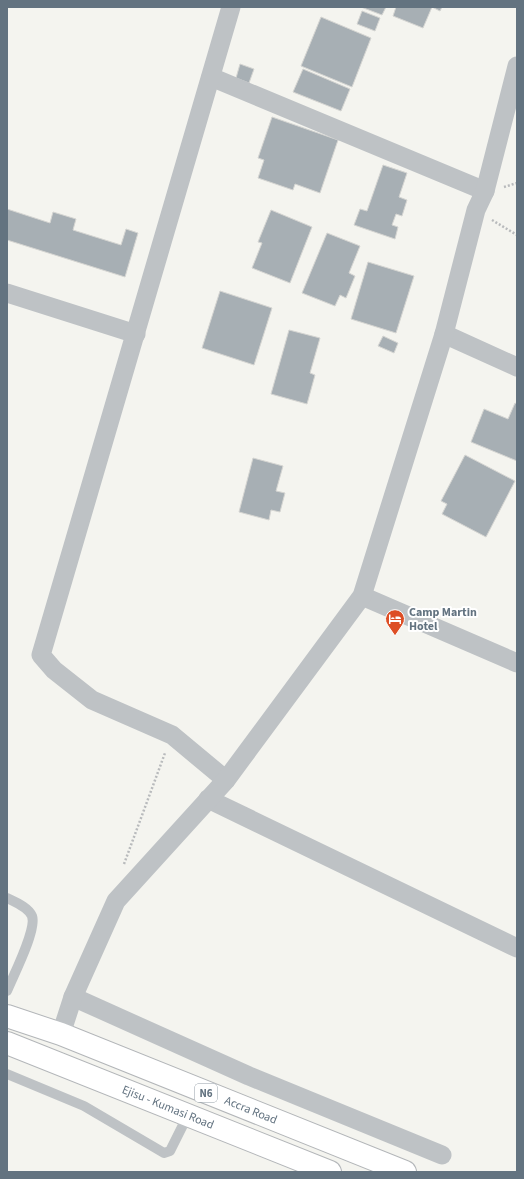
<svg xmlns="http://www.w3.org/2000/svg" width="524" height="1179" viewBox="0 0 524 1179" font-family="'Source Sans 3',sans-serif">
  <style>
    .building { fill: #a7afb4; stroke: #d5d5d2 }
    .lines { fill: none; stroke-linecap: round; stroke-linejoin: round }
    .trunk-casing { stroke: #b3b6b9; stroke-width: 24 }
    .path { stroke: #b8babc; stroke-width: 2.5; stroke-dasharray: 2 2; stroke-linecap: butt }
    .service { stroke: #bec2c5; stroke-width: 10 }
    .minor { stroke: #bec2c5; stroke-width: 19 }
    .trunk { stroke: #fff; stroke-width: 22 }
    .labels { text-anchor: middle; stroke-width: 4; stroke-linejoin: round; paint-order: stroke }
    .shield { fill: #fff; stroke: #929da6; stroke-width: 1 }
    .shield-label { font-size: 11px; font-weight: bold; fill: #637380 }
    .poi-label { font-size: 12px; font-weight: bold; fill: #637380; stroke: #fff; text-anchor: start }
    .street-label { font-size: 12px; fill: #637380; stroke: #fff }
  </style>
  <rect width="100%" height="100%" fill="#f4f4ef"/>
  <g class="building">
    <path d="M361,7H386L382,15Z"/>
    <path d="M396,7H442L440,11L432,7L423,28L393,16Z"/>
    <path d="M362,11L380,18L375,31L357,24Z"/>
    <path d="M321,17L371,38L352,87L301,66Z"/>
    <path d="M240,64L254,69L249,83L236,78Z"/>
    <path d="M303,69L350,89L341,111L293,92Z"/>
    <path d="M272,117L338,140L320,193L295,184L293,190L258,178L264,160L258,158Z"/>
    <path d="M383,165L407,173L399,197L407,200L402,216L396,214L392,225L398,227L395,239L354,225L360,209L367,211Z"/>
    <path d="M7,209L50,223L53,212L76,219L73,230L121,245L126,229L138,233L125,277L7,240Z"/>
    <path d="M271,210L312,227L290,283L252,268L262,243L258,242Z"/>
    <path d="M327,233L360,246L349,273L355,276L346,298L340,295L335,306L302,293Z"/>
    <path d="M368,262L414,276L396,333L351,319Z"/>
    <path d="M220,291L272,308L254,365L202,348Z"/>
    <path d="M289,330L320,338L310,373L315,375L307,404L271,394Z"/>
    <path d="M383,336L398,343L394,353L378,346Z"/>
    <path d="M515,403L517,404V461L471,442L484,409L508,419Z"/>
    <path d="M465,455L515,481L486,537L442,514L447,504L441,501Z"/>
    <path d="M253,458L283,466L276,491L285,493L280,512L271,510L269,520L239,512Z"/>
  </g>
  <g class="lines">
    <defs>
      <g id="trunk">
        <path d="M7,1016L61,1034L405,1172"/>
        <path d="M7,1043L330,1172"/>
      </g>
    </defs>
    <use href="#trunk" class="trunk-casing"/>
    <g class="path">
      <path d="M504,187L517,183"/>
      <path d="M492,220L517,235"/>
      <path d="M124,864L165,753"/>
    </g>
    <g class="service">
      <path d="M7,898C15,902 28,907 32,916C37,930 13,976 7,991"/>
      <path d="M7,1074L84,1106L164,1153L170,1151L188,1115"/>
    </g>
    <g class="minor">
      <path d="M211,77L485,191"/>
      <path d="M7,293L136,334"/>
      <path d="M444,334L517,367"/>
      <path d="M362,596L517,663"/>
      <path d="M226,780L172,735L92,700L54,670L41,655L231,7"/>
      <path d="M208,799L517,948"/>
      <path d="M73,997L249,1076L442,1155"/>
      <path d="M61,1034L73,997L116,901L226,780L362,596L444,334L476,210L485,191L517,66"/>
    </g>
    <use href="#trunk" class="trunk"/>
  </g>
  <defs>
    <symbol id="hotel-pin" viewBox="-11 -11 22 30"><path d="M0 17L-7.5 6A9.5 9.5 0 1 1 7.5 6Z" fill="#dd4e25" stroke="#fff"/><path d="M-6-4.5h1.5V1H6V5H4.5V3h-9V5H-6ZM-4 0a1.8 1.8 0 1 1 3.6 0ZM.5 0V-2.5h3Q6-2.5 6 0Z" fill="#fff"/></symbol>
  </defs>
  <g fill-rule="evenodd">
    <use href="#hotel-pin" x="384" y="608" width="22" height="30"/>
  </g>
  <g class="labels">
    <rect class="shield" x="195" y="1084" width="22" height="18" rx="3"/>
    <g class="shield-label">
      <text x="206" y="1097">N6</text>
    </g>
    <g class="poi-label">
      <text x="409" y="616">Camp Martin<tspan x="409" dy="14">Hotel</tspan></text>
    </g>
    <g class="street-label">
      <text transform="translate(168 1107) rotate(22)" y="4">Ejisu - Kumasi Road</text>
      <text transform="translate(251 1110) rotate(22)" y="4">Accra Road</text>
    </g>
  </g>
  <rect width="524" height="1179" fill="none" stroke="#637380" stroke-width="16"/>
</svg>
